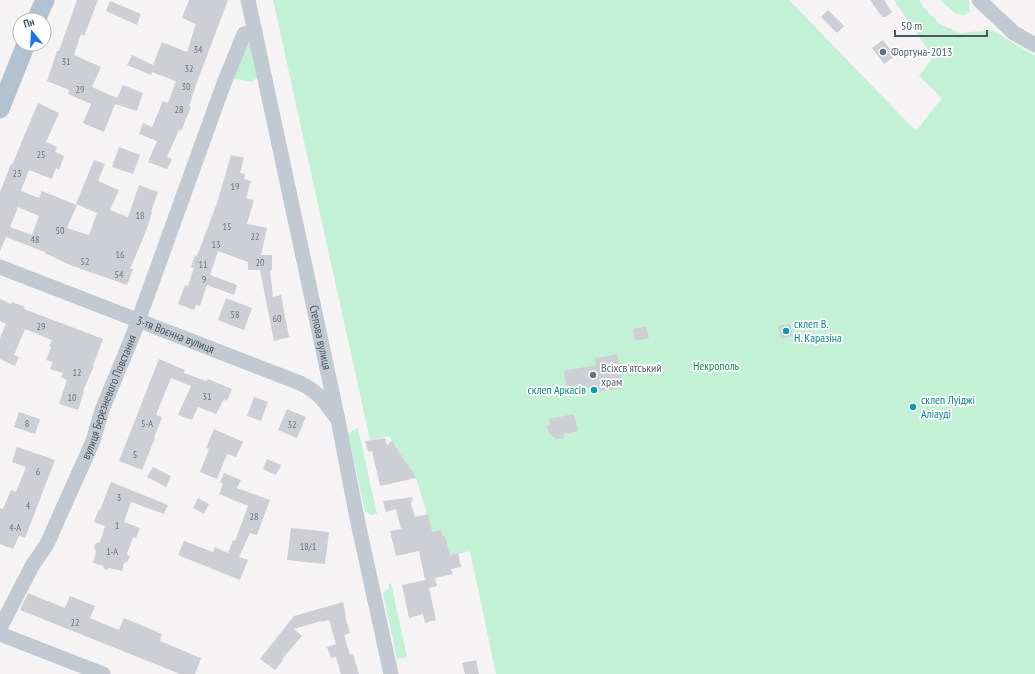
<svg xmlns="http://www.w3.org/2000/svg" width="1035" height="674" viewBox="0 0 1035 674" font-family="'PT Sans Narrow',sans-serif">
  <style>
    .green { fill: #c3f1d5 }
    .building { fill: #cdcfd5; fill-rule: evenodd }
    .lines { fill: none; stroke-linecap: round; stroke-linejoin: round }
    .minor { stroke: #c1cad2; stroke-width: 15 }
    .major { stroke: #b3c2d1; stroke-width: 19 }
    .service-dot { fill: #5c6f8a; stroke: #fff; stroke-width: 1.5 }
    .culture-dot { fill: #0f9aa8; stroke: #fff; stroke-width: 1.5 }
    .worship-dot { fill: #6b7280; stroke: #fff; stroke-width: 1.5 }
    .labels { text-anchor: middle; stroke-width: 3.5; stroke-linejoin: round; paint-order: stroke }
    .number-label { font-size: 10px; fill: #6b747e }
    .service-label { font-size: 12px; fill: #4e5e75; stroke: #fff; text-anchor: start }
    .culture-label { font-size: 12px; fill: #0d838f; stroke: #fff; text-anchor: start }
    .street-label { font-size: 12px; fill: #4a5661; stroke: #fff }
    .park-label { font-size: 12px; fill: #17864f; stroke: #fff }
    .worship-label { font-size: 12px; fill: #5b616d; stroke: #fff; text-anchor: start }
  </style>
  <rect width="100%" height="100%" fill="#f5f3f3"/>
  <g class="green">
    <path d="M273,0H789L916,131L942,98L919,76L933,57L894,0H919L923,7L940,24L960,33L992,30L1035,56V674H496L470,551L458,554V553L450,555L445,536H443L441,530L420,535L429,520L416,478L412,470H411L389,436L370,440Z"/>
    <path d="M940,0H968L969,1L970,12L964,15L955,13Z"/>
    <path d="M247,40L251,47L257,78L251,82L231,78Z"/>
    <path d="M358,428L377,514L371,515L365,511L349,437L350,433L353,430Z"/>
    <path d="M391,583L407,657L397,659L383,593L389,588V584Z"/>
  </g>
  <g class="building">
    <path d="M77,0H98L84,36L81,34L74,55L101,67L92,87L117,98L123,85L143,93L137,111L115,104L104,132L83,123L91,104L68,94L69,90L47,81L57,51H59Z"/>
    <path d="M189,0H228L197,82L189,106L191,107L181,131L179,130L167,157L172,159L167,169L148,162L157,141L139,134L143,123L152,127L163,101L168,103L176,81L152,72L151,75L127,65L132,55L153,65L162,42L187,52L196,24L182,18Z"/>
    <path d="M870,0H884L892,12L886,17H882Z"/>
    <path d="M110,1L141,14L137,25L106,11Z"/>
    <path d="M828,10L844,26L837,33L821,17Z"/>
    <path d="M883,40L895,56L884,64L872,48Z"/>
    <path d="M38,103L59,113L46,142L57,147L55,152L64,156L59,170L56,168L52,179L29,170L21,191L39,198L42,191L77,205L67,228L89,235L97,213L76,204L94,160L105,164L98,181L119,190L110,210L128,217L139,185L158,192L151,212L152,213L146,231L130,269H133L127,285L70,265L45,253V252L6,237L0,251V192L11,164L12,165ZM18,207L39,216L32,235L10,227Z"/>
    <path d="M119,147L140,155L133,174L112,167Z"/>
    <path d="M231,155L244,158L240,173L245,174L244,179L251,181L246,198L254,200L247,224L267,228L261,255H272V270H270L273,297L281,295L289,337L274,341L260,270H248V262L218,251L210,275L237,285L234,295L207,285L200,306L196,305L194,310L178,304L185,285L188,286L194,268L191,267L195,255L197,256L217,203Z"/>
    <path d="M226,298L252,308L244,330L218,320Z"/>
    <path d="M0,299L11,304L12,302L25,307L24,309L103,339L93,366H94L83,391L84,392L78,410L59,404L67,380L61,377L63,373L50,369L53,362L46,360L51,347L49,346L52,340L25,329L14,355L19,357L15,366L0,359V338L6,324L0,321Z"/>
    <path d="M790,324L793,336L781,339L778,326Z"/>
    <path d="M646,326L649,338L635,341L633,329Z"/>
    <path d="M617,354L623,388L591,393L590,387L567,391L564,371L596,365L595,358Z"/>
    <path d="M159,359L185,370L184,373L206,381L208,379L232,389L227,401L224,399L216,414L198,407L192,420L178,415L191,386L171,378L156,415L162,417L154,438H155L142,470L119,461Z"/>
    <path d="M254,397L268,402L261,421L247,416Z"/>
    <path d="M287,409L306,417L297,438L278,430Z"/>
    <path d="M19,412L40,419L35,434L14,427Z"/>
    <path d="M574,414L578,431L563,434L564,438L556,439L549,434L547,426L550,425L549,419Z"/>
    <path d="M214,429L243,442L236,457L227,454L217,479L200,472L209,449L206,448Z"/>
    <path d="M385,438L387,445L392,441L411,470H412L416,478L380,486L372,451L368,452L365,441Z"/>
    <path d="M17,447L55,460L25,538L19,536L13,549L0,544V508L3,509L11,490L16,492L26,467L12,462Z"/>
    <path d="M267,459L281,465L276,475L263,469Z"/>
    <path d="M153,467L171,476L166,487L147,477Z"/>
    <path d="M224,473L241,480L237,488L270,500L257,535L250,533L239,557L248,560L240,580L178,555L184,541L213,552L215,547L228,553L233,540L235,541L248,506L219,494L223,484L220,482Z"/>
    <path d="M111,482L168,505L164,514L131,502L124,522L140,528L136,538L133,537L127,554L130,557L127,562L124,563L122,571L110,568L105,570L103,566L93,563L96,552L94,546L96,543L100,542L105,526L94,522L99,509L100,510Z"/>
    <path d="M413,497L411,504L415,517L428,514L432,532L441,530L443,536H445L450,555L458,553L461,567L451,569L453,574L435,578L437,586L429,588L436,620L425,623L423,614L409,618L402,585L425,580L419,551L396,556L390,531L401,529L396,509L386,512L383,501Z"/>
    <path d="M198,498L209,504L204,514L193,508Z"/>
    <path d="M291,528L329,532L325,564L287,560Z"/>
    <path d="M28,593L65,608L70,596L95,606L90,618L119,630L124,618L162,634L160,641L201,658L195,674H180L20,610Z"/>
    <path d="M343,602L346,616H345L350,633L344,635L350,655L353,654L359,674H341L336,657L331,658L327,647L336,644L329,620L321,622V621L294,629L302,636L282,659L283,660L275,670L260,659L294,616Z"/>
    <path d="M476,660L479,674H465L462,663Z"/>
  </g>
  <g class="lines">
    <g class="minor">
      <path id="s1" d="M248,0L338,420L358,523L391,674"/>
      <path d="M979,0L1014,33L1035,45"/>
      <path id="s2" d="M0,267L300,383C317,391 324,400 335,416"/>
      <path id="s3" d="M0,628L32,566L47,544L93,441L102,410L133,335L224,83L244,34L255,31"/>
      <path d="M0,634L103,674"/>
    </g>
    <g class="major">
      <path d="M36,20L45,0"/>
      <path d="M0,109L26,44"/>
    </g>
  </g>
  <circle class="service-dot" cx="883" cy="52" r="4"/>
  <g class="culture-dot">
    <circle cx="786" cy="331" r="4"/>
    <circle cx="594" cy="390" r="4"/>
    <circle cx="913" cy="407" r="4"/>
  </g>
  <circle class="worship-dot" cx="593" cy="375" r="4"/>
  <g class="labels">
    <g class="number-label">
      <text x="198" y="53">34</text>
      <text x="66" y="65">31</text>
      <text x="189" y="72">32</text>
      <text x="186" y="90">30</text>
      <text x="80" y="93">29</text>
      <text x="179" y="113">28</text>
      <text x="41" y="158">25</text>
      <text x="17" y="177">23</text>
      <text x="235" y="190">19</text>
      <text x="140" y="219">18</text>
      <text x="227" y="230">15</text>
      <text x="60" y="234">50</text>
      <text x="255" y="240">22</text>
      <text x="35" y="243">48</text>
      <text x="216" y="248">13</text>
      <text x="120" y="258">16</text>
      <text x="85" y="265">52</text>
      <text x="260" y="266">20</text>
      <text x="203" y="268">11</text>
      <text x="119" y="278">54</text>
      <text x="204" y="283">9</text>
      <text x="235" y="318">58</text>
      <text x="277" y="322">60</text>
      <text x="41" y="330">29</text>
      <text x="77" y="376">12</text>
      <text x="207" y="400">31</text>
      <text x="72" y="401">10</text>
      <text x="27" y="427">8</text>
      <text x="147" y="427">5-А</text>
      <text x="292" y="428">32</text>
      <text x="135" y="458">5</text>
      <text x="38" y="475">6</text>
      <text x="119" y="501">3</text>
      <text x="28" y="509">4</text>
      <text x="254" y="520">28</text>
      <text x="117" y="529">1</text>
      <text x="15" y="531">4-А</text>
      <text x="308" y="550">18/1</text>
      <text x="112" y="555">1-А</text>
      <text x="75" y="626">22</text>
    </g>
    <g class="service-label">
      <text x="891" y="56">Фортуна-2013</text>
    </g>
    <g class="culture-label">
      <text x="794" y="328">склеп В.<tspan x="794" dy="14">Н. Каразіна</tspan></text>
      <text x="586" y="394" text-anchor="end">склеп Аркасів</text>
      <text x="921" y="404">склеп Луіджі<tspan x="921" dy="14">Аліауді</tspan></text>
    </g>
    <g class="street-label">
      <text dy="4" stroke="none"><textPath href="#s2" startOffset="188">3-тя Воєнна вулиця</textPath></text>
      <text dy="4" stroke="none"><textPath href="#s1" startOffset="345">Степова вулиця</textPath></text>
      <text dy="4" stroke="none"><textPath href="#s3" startOffset="256">вулиця Березневого Повстання</textPath></text>
    </g>
    <g class="park-label">
      <text x="716" y="370">Некрополь</text>
    </g>
    <g class="worship-label">
      <text x="601" y="372">Всіхсв'ятський<tspan x="601" dy="14">храм</tspan></text>
    </g>
  </g>
  <g transform="translate(32 32) rotate(342)"><circle r="19" fill="#ffffff" stroke="#b7bbc0"/>
  <path d="M0-3L7 15L0 10L-7 15Z" fill="#1a73e8"/>
  <text y="-6" font-size="11" font-weight="bold" text-anchor="middle" fill="#4a5661">Пн</text>
  </g>
  <path d="M895 30v6h92v-6" fill="none" stroke="#4a5661" stroke-width="2"/>
  <text x="901" y="30" font-size="12" fill="#4a5661" stroke="#ffffff" stroke-width="3" paint-order="stroke">50 m</text>
</svg>
